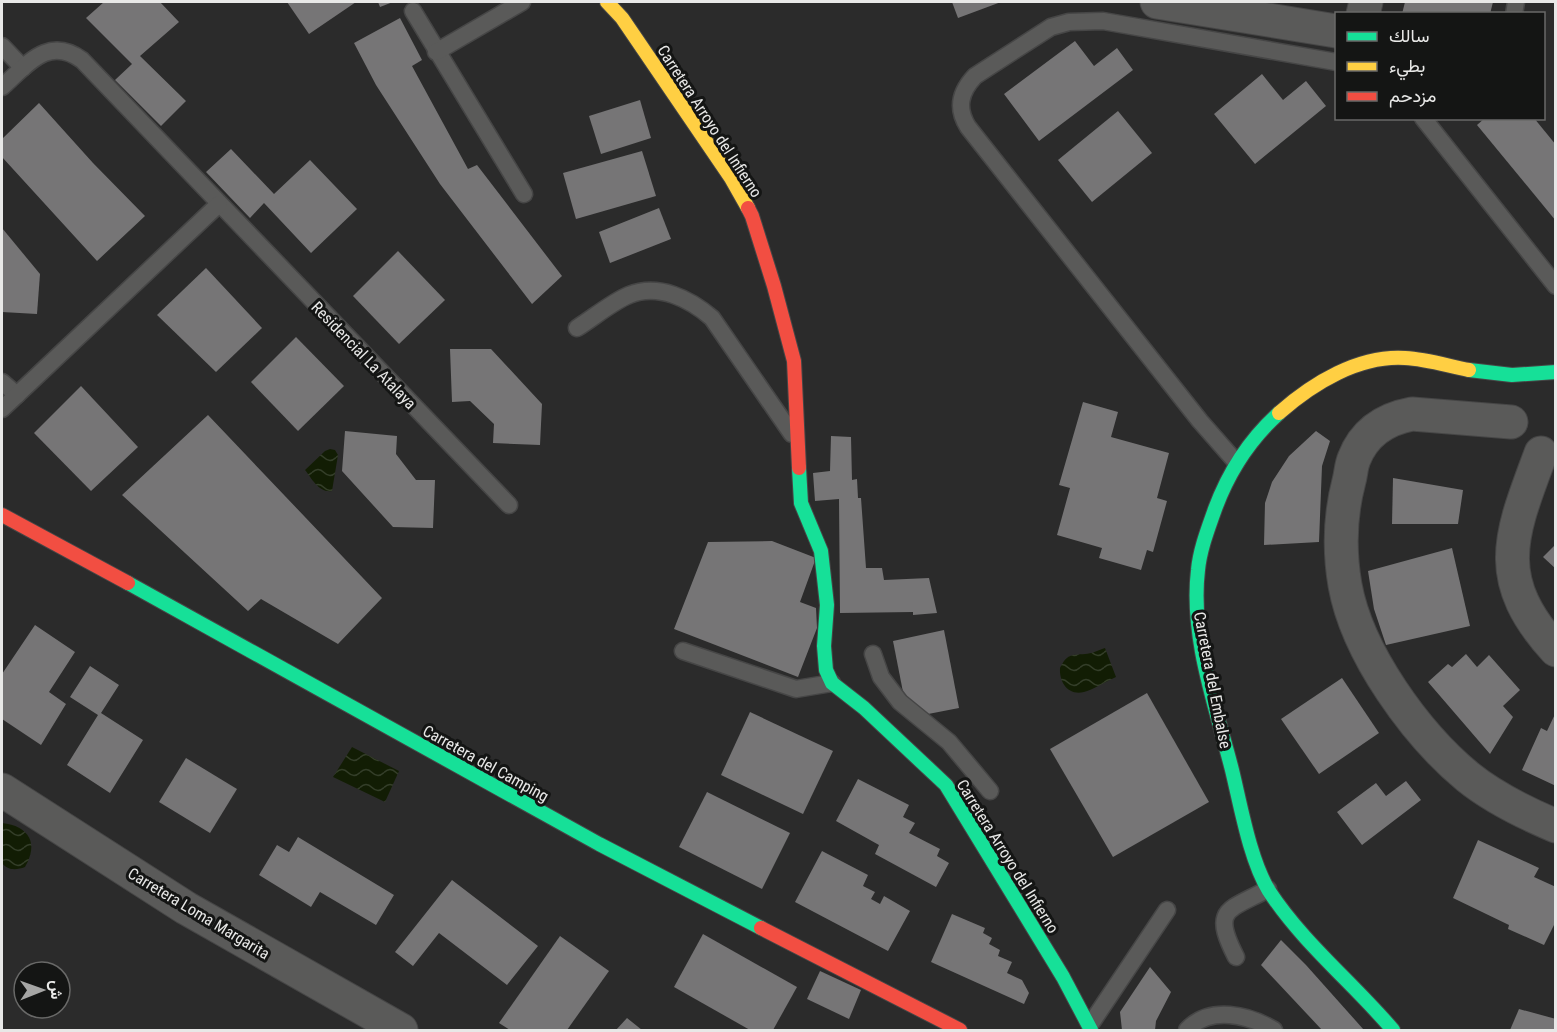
<svg xmlns="http://www.w3.org/2000/svg" width="1557" height="1032" viewBox="0 0 1557 1032" font-family="'Roboto Condensed',Vazirmatn,sans-serif">
  <style>
    .water { fill: url(#water-waves) }
    .building { fill: #767576 }
    .lines { fill: none; stroke-linecap: round; stroke-linejoin: round }
    .lane-casing { stroke: #464646; stroke-width: 19 }
    .street-casing { stroke: #464646; stroke-width: 35 }
    .fast-casing { stroke: #464646; stroke-width: 16 }
    .slow-casing { stroke: #464646; stroke-width: 16 }
    .jam-casing { stroke: #464646; stroke-width: 16 }
    .lane { stroke: #5a5a59; stroke-width: 16 }
    .street { stroke: #5a5a59; stroke-width: 33 }
    .fast { stroke: #16e098; stroke-width: 14 }
    .slow { stroke: #ffcf43; stroke-width: 14 }
    .jam { stroke: #f24e42; stroke-width: 14 }
    .labels { text-anchor: middle; stroke-width: 6; stroke-linejoin: round; paint-order: stroke }
    .street-label { font-size: 16px; fill: #e8e8e7; stroke: #141514 }
  </style>
  <defs>
    <pattern id="water-waves" width="16" height="10" patternUnits="userSpaceOnUse" patternTransform="scale(1.5)"><rect width="16" height="10" fill="#121d04"/><path d="M0 5q4-4 8 0t8 0" fill="none" stroke="#343e29"/></pattern>
  </defs>
  <rect width="100%" height="100%" fill="#2b2b2b"/>
  <g class="water">
    <path d="M330,449L335,450L338,455L332,491C319,493 312,479 305,470L325,451Z"/>
    <path d="M1105,648L1116,677C1107,681 1092,690 1084,692C1068,696 1059,682 1060,668C1067,654 1071,655 1085,654C1091,654 1099,650 1105,648Z"/>
    <path d="M352,747L399,771L385,802L333,777Z"/>
    <path d="M2,823C29,826 39,843 25,867C17,870 8,871 2,863Z"/>
  </g>
  <g class="building">
    <path d="M104,2H160L179,22L140,56L186,101L161,126L115,80L132,64L86,18Z"/>
    <path d="M287,2H356L309,34Z"/>
    <path d="M378,2H393L380,7Z"/>
    <path d="M952,2H1001L958,18Z"/>
    <path d="M1405,2H1493L1490,14H1402Z"/>
    <path d="M400,18L422,60L412,66L468,169L477,165L562,276L532,304L440,184L376,85L354,43Z"/>
    <path d="M1075,41L1094,66L1117,48L1133,70L1039,141L1004,94Z"/>
    <path d="M1262,74L1283,100L1306,81L1326,106L1255,164L1214,114Z"/>
    <path d="M640,100L651,138L601,154L589,116Z"/>
    <path d="M39,103L93,163L145,216L97,261L2,157V139Z"/>
    <path d="M1118,111L1152,153L1092,202L1058,160Z"/>
    <path d="M1485,118H1534L1556,145V221L1477,125Z"/>
    <path d="M231,149L274,194L310,160L357,209L311,253L264,203L250,218L206,172Z"/>
    <path d="M642,151L656,196L576,219L563,173Z"/>
    <path d="M659,208L671,239L610,263L599,232Z"/>
    <path d="M2,228L40,274L37,314L2,312Z"/>
    <path d="M398,251L445,300L399,344L353,296Z"/>
    <path d="M206,268L262,328L216,372L157,315Z"/>
    <path d="M296,337L344,386L298,431L251,382Z"/>
    <path d="M450,349H491L542,404L540,445L493,443L494,424L470,401L452,402Z"/>
    <path d="M81,386L138,447L91,491L34,433Z"/>
    <path d="M1083,402L1118,412L1111,437L1169,453L1157,498L1167,501L1153,552L1147,550L1141,570L1099,558L1102,548L1057,535L1070,488L1059,485Z"/>
    <path d="M208,415L382,598L338,644L261,599L248,611L122,495Z"/>
    <path d="M345,431L397,436L396,454L416,480H435L433,528L393,527L342,471Z"/>
    <path d="M1316,431L1330,441L1322,466L1319,542L1264,545L1265,503L1272,482L1289,456Z"/>
    <path d="M831,436L851,437L852,480L857,479L858,498H861L866,568H882L884,580L929,578L937,613L913,615V612L840,613L839,499L815,501L813,473L830,471Z"/>
    <path d="M1393,478L1463,490L1458,524H1392Z"/>
    <path d="M772,541L816,558L800,602L816,608L817,628L798,677L674,629L708,542Z"/>
    <path d="M1556,544V569L1543,557Z"/>
    <path d="M1452,548L1470,626L1386,645L1374,609L1368,571Z"/>
    <path d="M35,625L75,652L49,692L66,704L41,745L2,719V674Z"/>
    <path d="M944,630L959,708L923,715L903,692L893,641Z"/>
    <path d="M1466,654L1477,667L1489,655L1520,690L1503,706L1513,717L1490,754L1428,682L1448,664L1452,667Z"/>
    <path d="M90,666L119,685L101,713L143,740L110,793L67,765L98,715L70,697Z"/>
    <path d="M1342,678L1379,733L1319,774L1281,719Z"/>
    <path d="M1147,693L1209,802L1113,857L1050,749Z"/>
    <path d="M750,712L833,751L803,814L721,775Z"/>
    <path d="M1556,712V786L1522,770L1541,728L1547,731Z"/>
    <path d="M186,758L237,789L210,833L159,802Z"/>
    <path d="M858,779L909,805L903,817L915,823L909,833L940,849L937,856L949,863L936,887L875,854L879,845L836,821Z"/>
    <path d="M1406,781L1421,800L1362,845L1337,812L1376,783L1386,796Z"/>
    <path d="M707,792L790,833L762,889L679,847Z"/>
    <path d="M298,837L394,895L376,925L320,892L311,907L259,875L277,845L289,852Z"/>
    <path d="M1478,840L1539,868L1534,877L1556,887V921L1544,945L1508,929L1509,925L1453,898Z"/>
    <path d="M822,851L868,875L863,886L875,892L871,899L880,904L884,896L910,911L888,951L795,902Z"/>
    <path d="M452,880L538,946L507,985L439,933L413,966L395,952Z"/>
    <path d="M952,914L985,928L983,933L992,938L989,944L1000,950L998,956L1012,962L1007,973L1022,980L1029,993L1024,1004L931,962Z"/>
    <path d="M703,934L797,987L773,1030H750L674,987Z"/>
    <path d="M560,936L609,971L567,1030H510L499,1023Z"/>
    <path d="M1281,940L1306,965L1364,1030H1322L1261,965Z"/>
    <path d="M1150,967L1171,992L1156,1021L1155,1030H1122L1120,1012Z"/>
    <path d="M820,971L861,990L849,1019L807,999Z"/>
    <path d="M1519,1009L1556,1019V1030H1510Z"/>
    <path d="M627,1018L642,1030H616Z"/>
  </g>
  <g class="lines">
    <defs>
      <g id="lane">
        <path d="M413,11L524,194"/>
        <path d="M1514,14L1516,2"/>
        <path d="M2,46L23,68"/>
        <path d="M436,52L522,2"/>
        <path d="M2,87C27,65 48,35 82,60L509,505"/>
        <path d="M1423,118L1556,286"/>
        <path d="M577,328C593,318 612,302 629,295C659,283 690,299 712,318L792,434"/>
        <path d="M2,382L17,395"/>
        <path d="M2,409L219,204"/>
        <path d="M1236,462L1200,421L968,127C956,108 960,92 975,76L1051,27L1069,22L1103,21L1336,62"/>
        <path d="M683,651L796,689L832,683"/>
        <path d="M873,654L881,677L900,702L949,742L990,791"/>
        <path d="M1236,957C1211,908 1228,911 1268,889"/>
        <path d="M1090,1025L1167,910"/>
        <path d="M1187,1030C1210,1005 1249,1015 1274,1030"/>
      </g>
      <g id="street">
        <path d="M1157,2L1336,31"/>
        <path d="M1363,14L1366,2"/>
        <path d="M1511,422L1412,414C1385,419 1364,433 1354,459C1351,466 1351,474 1349,481C1340,515 1339,550 1345,585C1357,653 1416,734 1468,777C1494,798 1525,813 1556,826"/>
        <path d="M1541,453C1511,534 1490,578 1556,650"/>
        <path d="M2,790L186,908L401,1030"/>
      </g>
      <g id="fast">
        <path d="M1469,370L1512,375L1556,372"/>
        <path d="M1279,413C1249,440 1229,471 1215,509C1208,529 1200,549 1198,570C1190,637 1216,707 1232,770C1241,807 1250,860 1269,891C1303,943 1353,983 1393,1030"/>
        <path d="M799,468L801,503L821,551L827,605L824,646L826,670L832,683L864,708L946,785L1063,977L1091,1030"/>
        <path d="M128,583L599,844L761,928"/>
      </g>
      <g id="slow">
        <path d="M607,2L622,18L731,178L748,208"/>
        <path d="M1279,413C1313,383 1359,355 1405,358C1427,359 1448,366 1469,370"/>
      </g>
      <g id="jam">
        <path d="M748,208L752,216L774,286L794,361L799,468"/>
        <path d="M2,515L128,583"/>
        <path d="M761,928L960,1030"/>
      </g>
    </defs>
    <use href="#lane" class="lane-casing"/>
    <use href="#street" class="street-casing"/>
    <use href="#fast" class="fast-casing"/>
    <use href="#slow" class="slow-casing"/>
    <use href="#jam" class="jam-casing"/>
    <use href="#lane" class="lane"/>
    <use href="#street" class="street"/>
    <use href="#fast" class="fast"/>
    <use href="#slow" class="slow"/>
    <use href="#jam" class="jam"/>
  </g>
  <g class="labels">
    <g class="street-label">
      <text transform="translate(710 121) rotate(57)" y="6">Carretera Arroyo del Infierno</text>
      <text transform="translate(364 355) rotate(46)" y="6">Residencial La Atalaya</text>
      <text transform="translate(1213 680) rotate(79)" y="6">Carretera del Embalse</text>
      <text transform="translate(486 763) rotate(29)" y="6">Carretera del Camping</text>
      <text transform="translate(1008 856) rotate(58)" y="6">Carretera Arroyo del Infierno</text>
      <text transform="translate(199 913) rotate(31)" y="6">Carretera Loma Margarita</text>
    </g>
  </g>
  <rect width="1557" height="1032" fill="none" stroke="#e8e8e7" stroke-width="6"/>
  <rect x="1335" y="12" width="210" height="108" fill="#141514" stroke="#696968" stroke-width="1.5"/>
  <rect x="1347" y="32" width="30" height="9" fill="#16e098" stroke="#696968" stroke-width="1.5"/>
  <text x="1389" y="42" font-size="18" fill="#e8e8e7">سالك</text>
  <rect x="1347" y="62" width="30" height="9" fill="#ffcf43" stroke="#696968" stroke-width="1.5"/>
  <text x="1389" y="72" font-size="18" fill="#e8e8e7">بطيء</text>
  <rect x="1347" y="92" width="30" height="9" fill="#f24e42" stroke="#696968" stroke-width="1.5"/>
  <text x="1389" y="102" font-size="18" fill="#e8e8e7">مزدحم</text>
  <g transform="translate(42 990) rotate(89)"><circle r="28" fill="#141514" stroke="#696968" stroke-width="1.5"/>
  <path d="M0-4.5L10 22L0 15L-10 22Z" fill="#a6a6a5"/>
  <text y="-9" font-size="16" font-weight="bold" text-anchor="middle" fill="#e8e8e7">ش</text>
  </g>
</svg>
